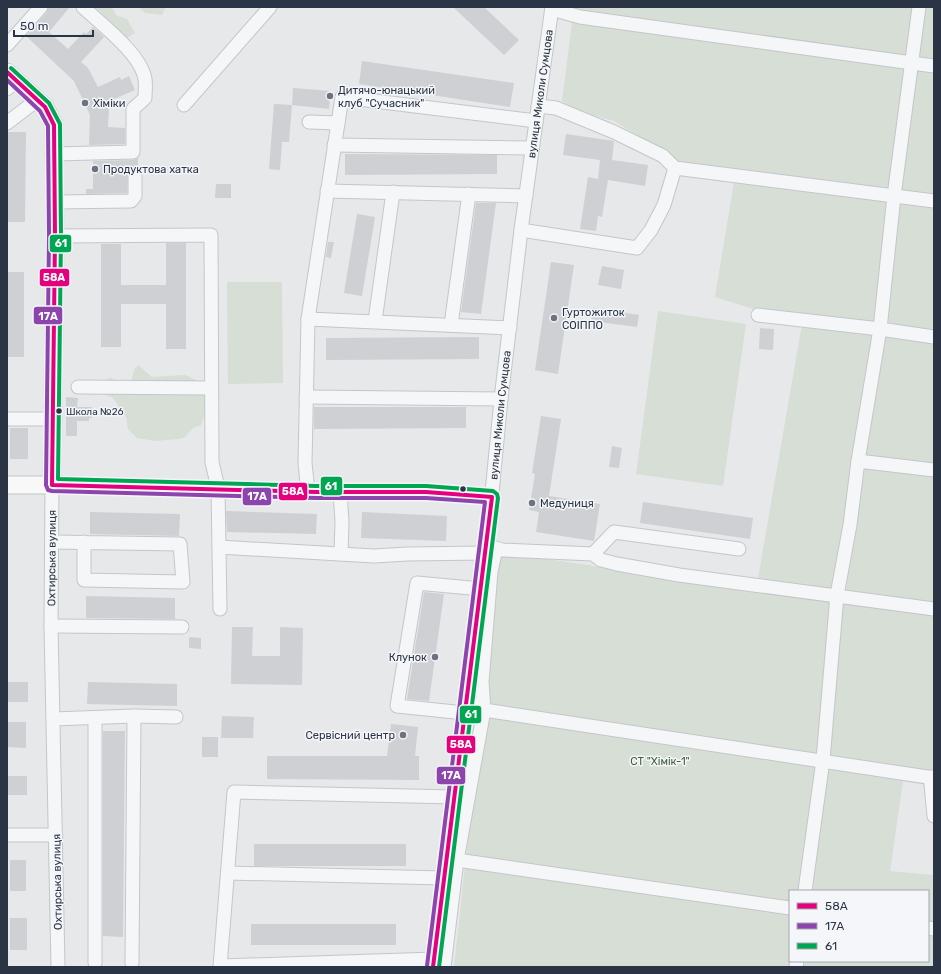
<svg xmlns="http://www.w3.org/2000/svg" width="941" height="974" viewBox="0 0 941 974" font-family="Rubik,sans-serif">
  <style>
    .green { fill: #d6ded6; fill-rule: evenodd }
    .building { fill: #ced0d3 }
    .lines { fill: none; stroke-linecap: round; stroke-linejoin: round }
    .minor-casing { stroke: #c4c6c8; stroke-width: 15 }
    .major-casing { stroke: #c2c5c8; stroke-width: 19 }
    .minor { stroke: #f5f6f7; stroke-width: 13 }
    .major { stroke: #f8f8f8; stroke-width: 17 }
    .bus-1-casing { stroke: #f4f6f9; stroke-width: 7 }
    .bus-2-casing { stroke: #f4f6f9; stroke-width: 7 }
    .bus-3-casing { stroke: #f4f6f9; stroke-width: 7 }
    .bus-1 { stroke: #e5007d; stroke-width: 4 }
    .bus-2 { stroke: #8e44ad; stroke-width: 4 }
    .bus-3 { stroke: #00a651; stroke-width: 4 }
    .poi-dot { fill: #6c737f; stroke: #f4f6f9; stroke-width: 1.5 }
    .bus-dot { fill: #2b3445; stroke: #f4f6f9; stroke-width: 1.5 }
    .labels { text-anchor: middle; stroke-width: 3; stroke-linejoin: round; paint-order: stroke }
    .bus-label { font-size: 10px; fill: #2b3445; stroke: #f4f6f9; text-anchor: start }
    .poi-label { font-size: 11px; fill: #2b3445; stroke: #f4f6f9; text-anchor: start }
    .street-label { font-size: 11px; fill: #2b3445; stroke: #f4f6f9 }
    .park-label { font-size: 11px; fill: #3f6138; stroke: #f4f6f9 }
    .line-badge { stroke: #f4f6f9; stroke-width: 1.5 }
    .badge-label { font-size: 11px; text-anchor: middle; font-weight: bold; fill: #fff }
  </style>
  <rect width="100%" height="100%" fill="#e6e8ea"/>
  <g class="green">
    <path d="M95,7H112L116,15L127,19L135,33L127,38Z"/>
    <path d="M139,7H166L162,15L145,13Z"/>
    <path d="M574,7H934V786L903,781L890,871L934,875V967H454L499,552L756,590L802,324L715,297L736,170L679,161L614,121L582,112L562,101ZM790,891H928V961H790Z"/>
    <path d="M227,282H282L283,383L228,384Z"/>
    <path d="M658,311L746,324L723,486L636,474Z"/>
    <path d="M138,365L152,377L185,375L196,380L203,390L207,408L201,425L193,428L185,437L179,439L155,441L137,438L128,429L126,417L113,398L102,393L101,387L110,377L120,384L131,383L134,370Z"/>
  </g>
  <g class="building">
    <path d="M49,7H70L49,32L68,49L84,32L86,34L93,27L104,37L81,62L88,68L98,87L120,77L121,80L129,76L135,90L105,103L109,110L108,127L125,128V144L89,145L90,115L74,81L26,36L47,12Z"/>
    <path d="M453,7H484L519,40L504,55Z"/>
    <path d="M362,61L514,83L510,107L359,84Z"/>
    <path d="M293,88L331,91L329,109L292,105Z"/>
    <path d="M274,104L292,105L289,142H282L280,170L269,169Z"/>
    <path d="M7,132H26L25,222H7Z"/>
    <path d="M566,134L614,141L612,160L648,165L645,186L608,180L602,217L598,216L596,231L580,229L588,177L598,179L600,160L563,155Z"/>
    <path d="M345,154L497,155V174L345,175Z"/>
    <path d="M138,158V170H131L128,173L127,193L86,194V189H93V161L133,160Z"/>
    <path d="M216,184H231V198H215Z"/>
    <path d="M476,203H496L481,314L461,312Z"/>
    <path d="M357,214L375,217L362,296L344,293Z"/>
    <path d="M328,242H334L331,258L326,257Z"/>
    <path d="M166,243H186V349H166V304H121V347H101V244H121V285H166Z"/>
    <path d="M551,262L574,265L558,374L535,370Z"/>
    <path d="M602,266L624,270L621,289L598,285Z"/>
    <rect x="7" y="272" width="17" height="85"/>
    <path d="M593,308L639,315L637,327L591,321Z"/>
    <path d="M760,328L774,329L773,350L759,349Z"/>
    <path d="M479,337V359L326,360V338Z"/>
    <path d="M66,397L78,398L77,407H92V418H89V421H77V436H66Z"/>
    <path d="M314,407H466V428L314,429Z"/>
    <path d="M541,416L561,419L549,496L600,504L594,541L536,532L539,512L529,510L535,474L532,473Z"/>
    <rect x="10" y="428" width="18" height="31"/>
    <path d="M612,446L622,448L619,468L609,467Z"/>
    <path d="M643,502L753,518L750,539L640,523Z"/>
    <path d="M226,511L317,514L316,534L227,532Z"/>
    <path d="M90,512L180,514L179,536L90,534Z"/>
    <path d="M362,512L447,516L446,541L361,538Z"/>
    <path d="M424,592L444,594L429,701L407,699Z"/>
    <path d="M86,596L175,598V619L86,618Z"/>
    <path d="M232,627H253L252,656H280V627L303,628L302,685L231,684Z"/>
    <path d="M189,637L201,638V649L189,648Z"/>
    <rect x="7" y="682" width="21" height="20"/>
    <path d="M88,682L177,684V706L87,704Z"/>
    <path d="M222,716L254,717L253,738H221Z"/>
    <path d="M7,722H26V748L7,747Z"/>
    <path d="M391,724L418,727L415,756H419V780L267,779V756H387Z"/>
    <path d="M103,731H125L123,937L103,936Z"/>
    <rect x="202" y="737" width="16" height="20"/>
    <rect x="7" y="776" width="20" height="19"/>
    <rect x="254" y="844" width="152" height="22"/>
    <rect x="10" y="860" width="16" height="31"/>
    <rect x="10" y="918" width="17" height="32"/>
    <rect x="251" y="924" width="145" height="21"/>
  </g>
  <g class="lines">
    <defs>
      <g id="minor">
        <path d="M552,9L580,17L934,66"/>
        <path d="M7,45L41,7"/>
        <path d="M7,89L17,81"/>
        <path d="M184,105L270,7"/>
        <path d="M538,106L556,108L614,132L663,156L675,168L934,201"/>
        <path d="M309,122L338,123L342,97L536,121"/>
        <path d="M7,123L37,100"/>
        <path d="M334,145L532,148"/>
        <path d="M54,154L133,152V109L145,98C145,92 146,85 145,79C141,54 101,24 83,7"/>
        <path d="M327,191L526,196"/>
        <path d="M55,202L131,201L135,196V177"/>
        <path d="M521,230L637,248L651,230L664,205L675,168"/>
        <path d="M55,236L211,235L212,462L218,488L220,609"/>
        <path d="M758,315L880,329L934,337"/>
        <path d="M308,319L510,328"/>
        <path d="M375,321L393,192"/>
        <path d="M451,325L469,194"/>
        <path d="M78,387L211,388"/>
        <path d="M306,397L501,399"/>
        <path d="M7,419H52"/>
        <path d="M858,461L880,329L894,196L919,7"/>
        <path d="M308,492L305,463L308,319L338,123"/>
        <path d="M340,493L342,521L341,554"/>
        <path d="M52,542L180,544L183,582L84,580V542"/>
        <path d="M219,547L374,556L407,554L486,553"/>
        <path d="M593,554L614,532L739,549"/>
        <path d="M934,609L679,575L617,564L601,560L593,554L502,550L496,548L491,572L482,682L484,710L934,778"/>
        <path d="M51,626L182,627"/>
        <path d="M465,713L397,706L417,583L481,589"/>
        <path d="M53,719L134,716L176,717"/>
        <path d="M932,777L931,785L934,816"/>
        <path d="M7,835H56"/>
        <path d="M457,860L790,908"/>
        <path d="M228,873L444,878"/>
        <path d="M805,891L823,760L837,595L850,525L858,461L934,470"/>
        <path d="M928,928L934,929"/>
        <path d="M434,959L220,966L234,792L455,797"/>
        <path d="M95,963V718"/>
        <path d="M132,963L134,716"/>
        <path id="s1" d="M58,967L51,626L52,485C140,485 228,490 316,492C374,493 434,489 492,497"/>
        <path id="s2" d="M433,967L487,545L501,399L521,230L552,7"/>
        <path d="M444,967L457,860L484,710L479,704"/>
        <path d="M796,967L797,961"/>
      </g>
      <path id="major" d="M7,72L45,107L54,125L55,236L52,485H7"/>
    </defs>
    <use href="#minor" class="minor-casing"/>
    <use href="#major" class="major-casing"/>
    <use href="#minor" class="minor"/>
    <use href="#major" class="major"/>
    <defs>
      <path id="bus-1" d="M7,72L45,107L54,125L55,236L52,485L316,492H426L492,497L433,967"/>
      <path id="bus-2" d="M7,80L40,111L48,126L49,236L46,485L48,490L52,491L316,498H426L485,502L427,966"/>
      <path id="bus-3" d="M11,68L49,103L60,124L61,236L58,479L316,486H426L493,491L497,494L498,498L439,967"/>
    </defs>
    <use href="#bus-1" class="bus-1-casing"/>
    <use href="#bus-2" class="bus-2-casing"/>
    <use href="#bus-3" class="bus-3-casing"/>
    <use href="#bus-1" class="bus-1"/>
    <use href="#bus-2" class="bus-2"/>
    <use href="#bus-3" class="bus-3"/>
  </g>
  <g class="poi-dot">
    <circle cx="330" cy="96" r="4"/>
    <circle cx="85" cy="103" r="4"/>
    <circle cx="95" cy="169" r="4"/>
    <circle cx="554" cy="318" r="4"/>
    <circle cx="532" cy="503" r="4"/>
    <circle cx="435" cy="657" r="4"/>
    <circle cx="403" cy="735" r="4"/>
  </g>
  <g class="bus-dot">
    <circle cx="59" cy="411" r="3.5"/>
    <circle cx="463" cy="489" r="3.5"/>
  </g>
  <g class="labels">
    <g class="bus-label">
      <text x="66" y="415">Школа №26</text>
    </g>
    <g class="poi-label">
      <text x="338" y="94">Дитячо-юнацький<tspan x="338" dy="13">клуб "Сучасник"</tspan></text>
      <text x="93" y="107">Хіміки</text>
      <text x="103" y="173">Продуктова хатка</text>
      <text x="562" y="316">Гуртожиток<tspan x="562" dy="13">СОІППО</tspan></text>
      <text x="540" y="507">Медуниця</text>
      <text x="427" y="661" text-anchor="end">Клунок</text>
      <text x="395" y="739" text-anchor="end">Сервісний центр</text>
    </g>
    <g class="street-label">
      <text dy="4" stroke="none"><textPath href="#s2" startOffset="880">вулиця Миколи Сумцова</textPath></text>
      <text dy="4" stroke="none"><textPath href="#s2" startOffset="556">вулиця Миколи Сумцова</textPath></text>
      <text dy="4" stroke="none"><textPath href="#s1" startOffset="409">Охтирська вулиця</textPath></text>
      <text transform="translate(57 882) rotate(-91)" y="4">Охтирська вулиця</text>
    </g>
    <g class="park-label">
      <text x="660" y="765">СТ "Хімік-1"</text>
    </g>
  </g>
  <g class="line-badge">
    <rect x="49" y="234" width="23" height="19" rx="4" fill="#00a651"/>
    <rect x="39" y="268" width="31" height="19" rx="4" fill="#e5007d"/>
    <rect x="33" y="306" width="30" height="19" rx="4" fill="#8e44ad"/>
    <rect x="320" y="476" width="23" height="20" rx="4" fill="#00a651"/>
    <rect x="278" y="482" width="30" height="19" rx="4" fill="#e5007d"/>
    <rect x="242" y="487" width="30" height="19" rx="4" fill="#8e44ad"/>
    <rect x="459" y="705" width="23" height="19" rx="4" fill="#00a651"/>
    <rect x="446" y="735" width="30" height="19" rx="4" fill="#e5007d"/>
    <rect x="436" y="766" width="30" height="19" rx="4" fill="#8e44ad"/>
  </g>
  <g class="badge-label">
    <text x="61" y="247">61</text>
    <text x="54" y="281">58А</text>
    <text x="48" y="320">17А</text>
    <text x="331" y="490">61</text>
    <text x="293" y="495">58А</text>
    <text x="257" y="500">17А</text>
    <text x="471" y="718">61</text>
    <text x="461" y="748">58А</text>
    <text x="451" y="779">17А</text>
  </g>
  <rect width="941" height="974" fill="none" stroke="#2b3445" stroke-width="16"/>
  <rect x="789" y="890" width="140" height="72" fill="#f4f6f9" stroke="#a4a8b1"/>
  <rect x="797" y="903" width="20" height="6" fill="#e5007d" stroke="#a4a8b1"/>
  <text x="825" y="910" font-size="12" fill="#2b3445">58А</text>
  <rect x="797" y="923" width="20" height="6" fill="#8e44ad" stroke="#a4a8b1"/>
  <text x="825" y="930" font-size="12" fill="#2b3445">17А</text>
  <rect x="797" y="943" width="20" height="6" fill="#00a651" stroke="#a4a8b1"/>
  <text x="825" y="950" font-size="12" fill="#2b3445">61</text>
  <path d="M14 30v6h79v-6" fill="none" stroke="#2b3445" stroke-width="2"/>
  <text x="20" y="30" font-size="12" fill="#2b3445" stroke="#f4f6f9" stroke-width="3" paint-order="stroke">50 m</text>
</svg>
